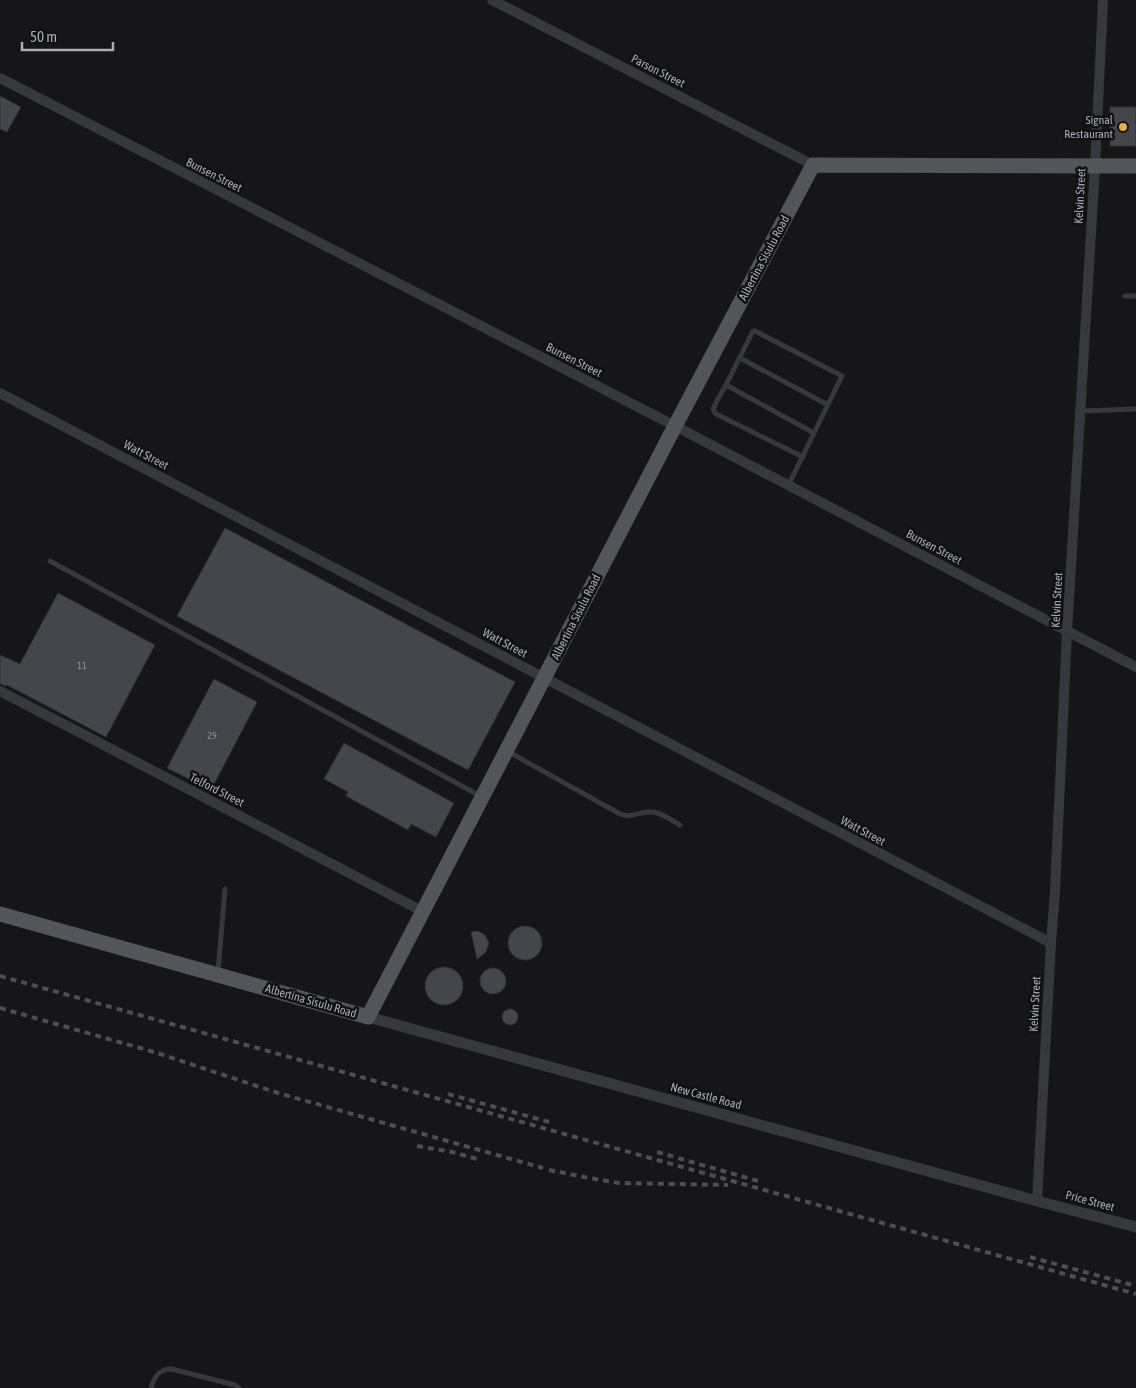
<svg xmlns="http://www.w3.org/2000/svg" width="1136" height="1388" viewBox="0 0 1136 1388" font-family="'Asap Condensed',sans-serif">
  <style>
    .building { fill: #45464b; stroke: #303034 }
    .lines { fill: none; stroke-linecap: round; stroke-linejoin: round }
    .service { stroke: #37383d; stroke-width: 5 }
    .minor { stroke: #37383d; stroke-width: 10 }
    .tertiary { stroke: #37383d; stroke-width: 11 }
    .primary { stroke: #53555b; stroke-width: 15 }
    .rail { stroke: #4c4e53; stroke-width: 4; stroke-dasharray: 6 5; stroke-linecap: butt }
    .poi-dot { fill: #eaac3b; stroke: #111113; stroke-width: 2 }
    .labels { text-anchor: middle; stroke-width: 5; stroke-linejoin: round; paint-order: stroke }
    .number-label { font-size: 10px; fill: #8f939c }
    .street-label { font-size: 12px; fill: #a8adb7; stroke: #111113 }
    .poi-label { font-size: 12px; fill: #a8adb7; stroke: #111113; text-anchor: end }
  </style>
  <rect width="100%" height="100%" fill="#161618"/>
  <g class="building">
    <path d="M0,96L21,107L7,132L0,129Z"/>
    <rect x="1110" y="107" width="26" height="39"/>
    <path d="M225,528L515,682L468,770L177,616Z"/>
    <path d="M58,593L155,645L106,737L7,685L6,686L0,684V655L20,664Z"/>
    <path d="M214,679L257,702L211,790L167,768Z"/>
    <path d="M344,743L454,803L436,837L411,824L408,830L346,796L348,792L324,779Z"/>
    <circle cx="525" cy="943" r="17"/>
    <path d="M478,931L485,935L489,943L486,952L477,959L471,932Z"/>
    <circle cx="444" cy="986" r="19"/>
    <circle cx="493" cy="981" r="13"/>
    <circle cx="510" cy="1017" r="8"/>
  </g>
  <g class="lines">
    <g class="service">
      <path d="M1125,296H1136"/>
      <path d="M740,358L828,405"/>
      <path d="M726,385L753,331H755L842,376L788,486"/>
      <path d="M1081,411L1136,409"/>
      <path d="M803,457L716,414L713,409L718,399L726,385L814,433"/>
      <path d="M50,561L482,797"/>
      <path d="M507,751L620,814C633,819 638,811 651,812C661,812 671,820 680,825"/>
      <path d="M218,972L225,889"/>
      <path d="M151,1388C154,1377 159,1369 171,1369L235,1385L239,1388"/>
    </g>
    <g class="minor">
      <path d="M492,0L813,165"/>
      <path d="M0,78L675,426L1136,667"/>
      <path d="M0,393L1051,943"/>
      <path d="M0,691L422,911"/>
      <path d="M1037,1201L1051,943L1055,891L1067,632L1095,167L1103,0"/>
    </g>
    <path class="tertiary" d="M368,1017L1037,1201L1136,1227"/>
    <path class="primary" d="M0,914L368,1017L675,426L813,165L1136,166"/>
    <g class="rail">
      <path d="M0,976L1136,1294"/>
      <path d="M0,1008L154,1052L278,1093L543,1168"/>
      <path d="M448,1094L549,1122"/>
      <path d="M417,1146L452,1152L477,1159"/>
      <path d="M657,1152L758,1181"/>
      <path d="M549,1170L589,1178L619,1183L728,1185"/>
      <path d="M1030,1257L1136,1286"/>
    </g>
  </g>
  <circle class="poi-dot" cx="1123" cy="127" r="5"/>
  <g class="labels">
    <g class="number-label">
      <text x="82" y="669">11</text>
      <text x="212" y="739">29</text>
    </g>
    <g class="street-label">
      <text transform="translate(658 71) rotate(27)" y="4">Parson Street</text>
      <text transform="translate(214 175) rotate(27)" y="4">Bunsen Street</text>
      <text transform="translate(1080 196) rotate(-87)" y="4">Kelvin Street</text>
      <text transform="translate(764 258) rotate(-62)" y="4">Albertina Sisulu Road</text>
      <text transform="translate(574 360) rotate(27)" y="4">Bunsen Street</text>
      <text transform="translate(146 455) rotate(28)" y="4">Watt Street</text>
      <text transform="translate(934 547) rotate(28)" y="4">Bunsen Street</text>
      <text transform="translate(1057 600) rotate(-87)" y="4">Kelvin Street</text>
      <text transform="translate(576 617) rotate(-63)" y="4">Albertina Sisulu Road</text>
      <text transform="translate(505 643) rotate(28)" y="4">Watt Street</text>
      <text transform="translate(217 790) rotate(27)" y="4">Telford Street</text>
      <text transform="translate(863 831) rotate(28)" y="4">Watt Street</text>
      <text transform="translate(311 1001) rotate(16)" y="4">Albertina Sisulu Road</text>
      <text transform="translate(1035 1004) rotate(-87)" y="4">Kelvin Street</text>
      <text transform="translate(706 1096) rotate(15)" y="4">New Castle Road</text>
      <text transform="translate(1090 1201) rotate(15)" y="4">Price Street</text>
    </g>
    <g class="poi-label">
      <text x="1113" y="124">Signal<tspan x="1113" dy="14">Restaurant</tspan></text>
    </g>
  </g>
  <path d="M22 42v8h91v-8" fill="none" stroke="#a8adb7" stroke-width="2.5"/>
  <text x="30" y="42" font-size="15" fill="#a8adb7" stroke="#111113" stroke-width="4" paint-order="stroke">50 m</text>
</svg>
